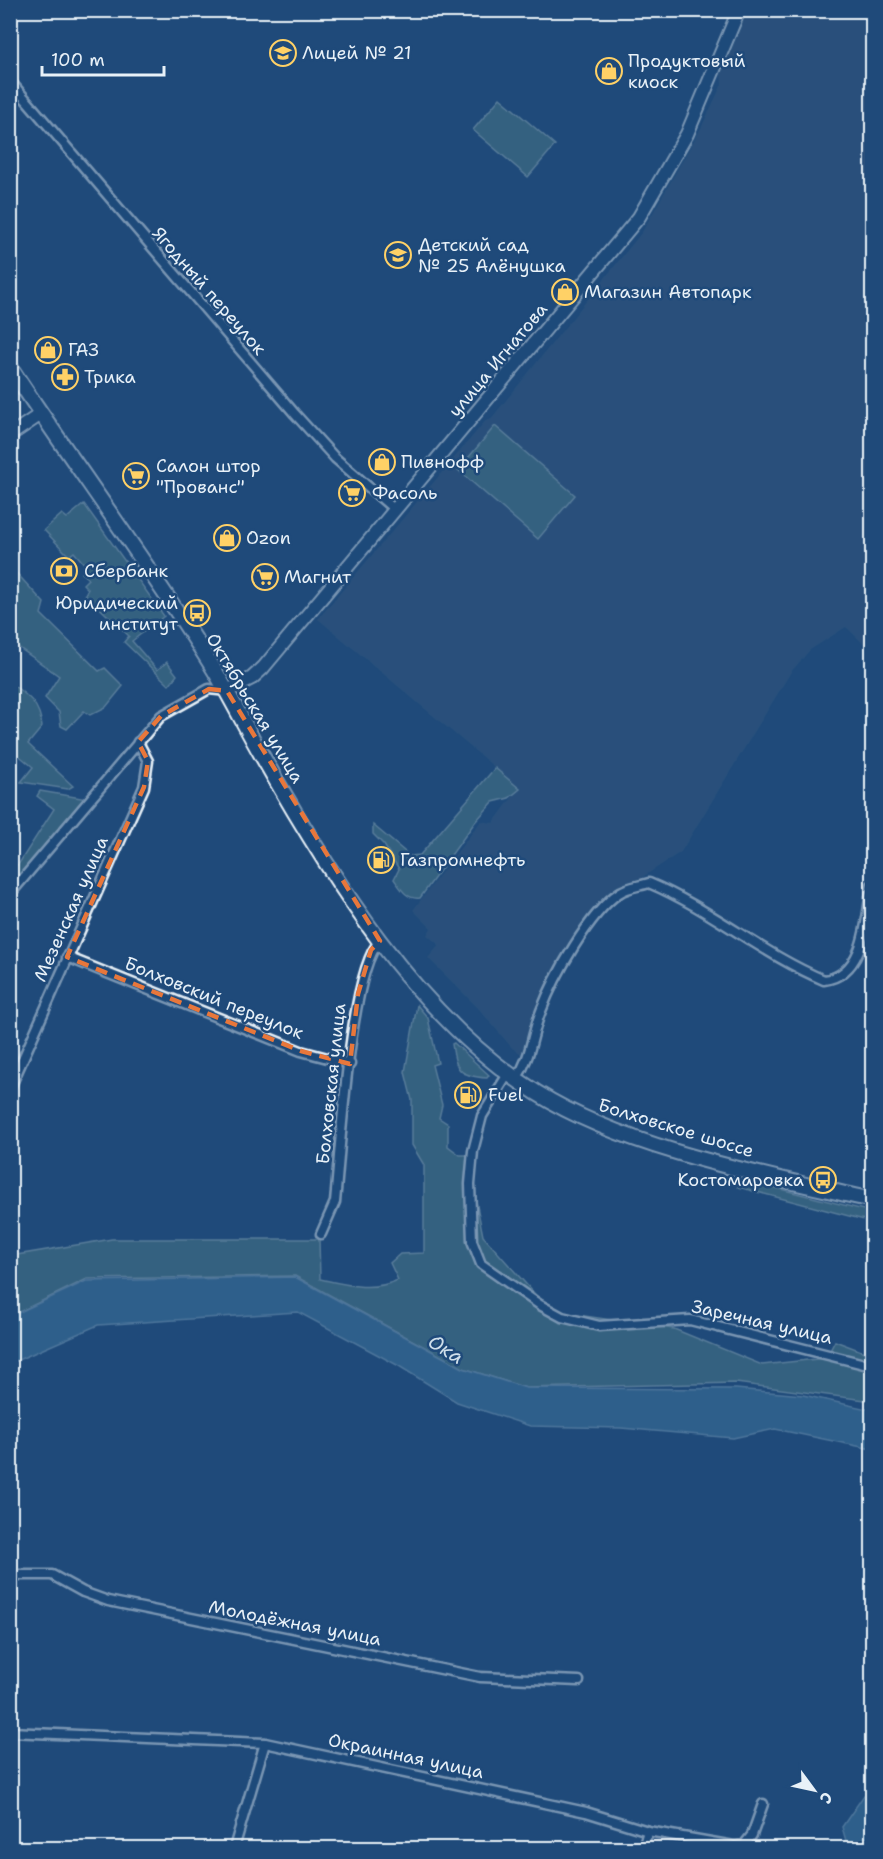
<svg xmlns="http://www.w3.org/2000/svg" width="883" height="1859" viewBox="0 0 883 1859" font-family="'Shantell Sans',sans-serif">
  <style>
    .built { fill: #34567d }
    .green { fill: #507d87; stroke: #9cb7c0; stroke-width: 1.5 }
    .water { fill: #4379a0; stroke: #85a9c3; stroke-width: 1.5 }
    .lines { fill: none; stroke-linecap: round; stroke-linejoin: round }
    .street-casing { stroke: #e8f1f8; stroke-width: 13 }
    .secondary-casing { stroke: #e8f1f8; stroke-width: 16 }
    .primary-casing { stroke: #e8f1f8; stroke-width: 18 }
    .street { stroke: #1f4a7a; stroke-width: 8 }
    .secondary { stroke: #1f4a7a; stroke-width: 12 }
    .primary { stroke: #1f4a7a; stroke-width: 14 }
    .marked { fill: none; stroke: #e8773b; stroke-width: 4.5; stroke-dasharray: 12 8; stroke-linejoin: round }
    .labels { text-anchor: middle; stroke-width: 5; stroke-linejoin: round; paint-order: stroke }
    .poi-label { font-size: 18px; fill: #e8f1f8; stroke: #1f4a7a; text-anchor: start }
    .street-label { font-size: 18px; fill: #e8f1f8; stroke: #1f4a7a }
    .water-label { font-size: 20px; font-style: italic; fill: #cfdfeb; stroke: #1f4a7a }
  </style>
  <rect width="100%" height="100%" fill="#1f4a7a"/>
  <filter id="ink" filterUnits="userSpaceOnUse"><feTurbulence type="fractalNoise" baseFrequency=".0167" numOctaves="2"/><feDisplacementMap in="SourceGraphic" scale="12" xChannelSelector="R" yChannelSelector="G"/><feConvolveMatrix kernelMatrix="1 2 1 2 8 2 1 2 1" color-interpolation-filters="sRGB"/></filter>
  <g filter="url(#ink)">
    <path class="built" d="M747,11H872V652L846,627L810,650L791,672L681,852L600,905L554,970L544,992L523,1055L512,1048L478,1008L428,958L439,945L427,935L431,928L413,910L481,821L493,823L519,788L318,619L487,419L490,420L642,232L702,126L722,84L721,74Z"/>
    <g class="green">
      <path d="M500,98L555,145L528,177L473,130Z"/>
      <path d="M495,426L575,495L538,539L458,470Z"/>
      <path d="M84,504L164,616L132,641L157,670L167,662L177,675L169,685L124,642L129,636L85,594L88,589L83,584L88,579L82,573L87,567L74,552L69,556L44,530L62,514L67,518Z"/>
      <path d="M11,567L44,603L41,614L99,671L105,668L123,686L106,707L90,715L84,711L67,729L61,726L59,712L45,698L59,676L11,642Z"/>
      <path d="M11,684C29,696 40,704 42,727L28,744L73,786L68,789L21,782L33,767L11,749Z"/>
      <path d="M495,768L520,789L509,798L493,802L475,822L420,898C407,900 401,889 394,879L399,869L384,845L373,834V825L410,856L420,855Z"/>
      <path d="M40,791L87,799L11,887V864L12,862L18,865L54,809L37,796Z"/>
      <path d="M417,1005L428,1018L438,1063L432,1065L442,1105L439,1118L448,1124V1146L460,1155H470L469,1166L483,1236L550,1311L674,1329L762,1365L826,1358L835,1341L872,1355V1401L736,1383L526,1388L463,1368L295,1276L87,1279L11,1316V1256L112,1239H319L320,1279C347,1285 372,1292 398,1280L390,1263L400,1254L424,1253V1165L412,1145V1100L405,1072Z"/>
      <path d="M454,1043L489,1075L487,1078C459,1076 456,1071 452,1044Z"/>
      <path d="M740,1179L872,1212V1222L738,1187Z"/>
    </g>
    <g class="water">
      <path d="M295,1277L463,1368L526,1388L736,1389L803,1395L872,1410V1449L775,1429L733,1438L621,1428L530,1426L457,1402L399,1366L298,1312L98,1325L11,1363V1316L86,1281Z"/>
      <path d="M872,1792V1848H848L842,1827L864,1795Z"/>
    </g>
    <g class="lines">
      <defs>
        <g id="street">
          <path d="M10,81L295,414L335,458L395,510"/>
          <path d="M10,894L161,716L209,689L227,691"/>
          <path d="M67,957L301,1051L350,1064"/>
          <path d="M508,1074L482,1116L473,1151L470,1184L472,1241L481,1264L540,1305L562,1317L599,1326L690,1320L872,1366"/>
          <path d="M516,1079C532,1056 531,1036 541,1011C554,977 589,913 619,893C627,887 640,886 649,883C711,909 762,954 824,980C866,975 866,918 872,885"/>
          <path d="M10,1088L144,787L148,761L138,742"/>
          <path d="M321,1234L335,1202C340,1154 350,968 380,941"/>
          <path d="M10,1575H52L83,1592L108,1601L480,1677L579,1681"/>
          <path d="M10,1732L265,1743L586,1812L648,1831L734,1846L744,1845L752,1835L763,1804"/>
          <path d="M234,1848L265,1743"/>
          <path d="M643,1848L648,1831"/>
        </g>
        <g id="secondary">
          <path d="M10,435L41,414"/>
          <path d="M227,691L252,678L263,668L639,217L687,134L739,10"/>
        </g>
        <path id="primary" d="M10,367C77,469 151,567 215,671C231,698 245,726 261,754C329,874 417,1019 537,1093C628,1150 768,1176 872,1200"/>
      </defs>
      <use href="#street" class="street-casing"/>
      <use href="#secondary" class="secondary-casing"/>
      <use href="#primary" class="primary-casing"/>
      <use href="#street" class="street"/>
      <use href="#secondary" class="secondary"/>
      <use href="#primary" class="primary"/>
    </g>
  </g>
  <path d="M0 0H883V1859H0ZM209,689L227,691L380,941L371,950L358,994L350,1064L301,1051L67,957L144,787L148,761L138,742L161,716Z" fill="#1f4a7a" fill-opacity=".55" fill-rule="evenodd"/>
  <path class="marked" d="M209,689L227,691L380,941L371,950L358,994L350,1064L301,1051L67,957L144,787L148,761L138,742L161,716Z"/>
  <defs>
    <symbol id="school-ring" viewBox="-11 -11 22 22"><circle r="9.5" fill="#1f4a7a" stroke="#ffd166" stroke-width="1.5"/><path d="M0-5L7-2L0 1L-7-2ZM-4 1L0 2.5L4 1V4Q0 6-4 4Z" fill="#ffd166"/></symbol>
    <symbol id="shop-ring" viewBox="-11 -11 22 22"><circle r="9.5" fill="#1f4a7a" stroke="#ffd166" stroke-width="1.5"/><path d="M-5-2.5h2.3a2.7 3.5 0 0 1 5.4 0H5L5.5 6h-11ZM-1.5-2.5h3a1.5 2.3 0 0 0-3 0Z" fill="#ffd166"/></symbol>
    <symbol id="pharmacy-ring" viewBox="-11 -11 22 22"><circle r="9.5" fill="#1f4a7a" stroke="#ffd166" stroke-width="1.5"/><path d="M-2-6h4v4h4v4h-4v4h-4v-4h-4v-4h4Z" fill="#ffd166"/></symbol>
    <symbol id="supermarket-ring" viewBox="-11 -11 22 22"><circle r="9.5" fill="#1f4a7a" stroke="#ffd166" stroke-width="1.5"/><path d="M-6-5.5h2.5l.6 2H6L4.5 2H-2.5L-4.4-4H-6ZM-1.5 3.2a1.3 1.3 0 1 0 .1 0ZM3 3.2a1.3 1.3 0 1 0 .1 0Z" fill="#ffd166"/></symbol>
    <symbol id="bank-ring" viewBox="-11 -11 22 22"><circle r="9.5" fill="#1f4a7a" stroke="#ffd166" stroke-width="1.5"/><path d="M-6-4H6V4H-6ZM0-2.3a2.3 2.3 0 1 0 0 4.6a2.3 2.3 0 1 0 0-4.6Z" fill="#ffd166"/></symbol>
    <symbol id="bus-ring" viewBox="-11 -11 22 22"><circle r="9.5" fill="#1f4a7a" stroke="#ffd166" stroke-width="1.5"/><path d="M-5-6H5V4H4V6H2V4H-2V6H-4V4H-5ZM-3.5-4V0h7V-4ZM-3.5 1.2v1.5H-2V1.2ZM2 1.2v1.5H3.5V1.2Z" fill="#ffd166"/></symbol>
    <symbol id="fuel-ring" viewBox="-11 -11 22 22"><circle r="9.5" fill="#1f4a7a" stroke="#ffd166" stroke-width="1.5"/><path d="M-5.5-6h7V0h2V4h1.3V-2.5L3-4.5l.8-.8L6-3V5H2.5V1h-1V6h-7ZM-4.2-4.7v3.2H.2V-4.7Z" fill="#ffd166"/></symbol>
  </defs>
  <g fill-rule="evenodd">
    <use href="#school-ring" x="268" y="38" width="30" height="30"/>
    <use href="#shop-ring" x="594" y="56" width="30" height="30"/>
    <use href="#school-ring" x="383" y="240" width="30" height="30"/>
    <use href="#shop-ring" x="550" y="277" width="30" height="30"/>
    <use href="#shop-ring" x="33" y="335" width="30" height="30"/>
    <use href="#pharmacy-ring" x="50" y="362" width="30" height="30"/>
    <use href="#shop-ring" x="367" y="447" width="30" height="30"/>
    <use href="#supermarket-ring" x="121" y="461" width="30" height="30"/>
    <use href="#supermarket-ring" x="337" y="478" width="30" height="30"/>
    <use href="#shop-ring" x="212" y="523" width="30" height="30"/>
    <use href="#bank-ring" x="49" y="556" width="30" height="30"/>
    <use href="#supermarket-ring" x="250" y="562" width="30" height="30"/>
    <use href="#bus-ring" x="182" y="598" width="30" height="30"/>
    <use href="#fuel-ring" x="366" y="845" width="30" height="30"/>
    <use href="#fuel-ring" x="453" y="1080" width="30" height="30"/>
    <use href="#bus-ring" x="808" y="1165" width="30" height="30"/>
  </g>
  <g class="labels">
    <g class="poi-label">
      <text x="302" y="59">Лицей № 21</text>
      <text x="628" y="67">Продуктовый<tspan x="628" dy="21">киоск</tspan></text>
      <text x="418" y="251">Детский сад<tspan x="418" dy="21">№ 25 Алёнушка</tspan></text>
      <text x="584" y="298">Магазин Автопарк</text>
      <text x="68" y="356">ГАЗ</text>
      <text x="84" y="383">Трика</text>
      <text x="401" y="468">Пивнофф</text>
      <text x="156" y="472">Салон штор<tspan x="156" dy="21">"Прованс"</tspan></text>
      <text x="372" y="499">Фасоль</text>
      <text x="246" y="544">Ozon</text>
      <text x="84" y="577">Сбербанк</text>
      <text x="284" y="583">Магнит</text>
      <text x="178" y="609" text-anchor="end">Юридический<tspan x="178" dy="21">институт</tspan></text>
      <text x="400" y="866">Газпромнефть</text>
      <text x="488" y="1101">Fuel</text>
      <text x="804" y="1186" text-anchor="end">Костомаровка</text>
    </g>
    <g class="street-label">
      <text transform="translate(209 291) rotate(49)" y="6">Ягодный переулок</text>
      <text transform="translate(498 360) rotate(-50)" y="6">улица Игнатова</text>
      <text transform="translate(255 708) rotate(59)" y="6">Октябрьская улица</text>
      <text transform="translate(71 909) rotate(-66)" y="6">Мезенская улица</text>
      <text transform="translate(214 998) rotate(22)" y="6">Болховский переулок</text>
      <text transform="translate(331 1084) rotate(-84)" y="6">Болховская улица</text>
      <text transform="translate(676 1128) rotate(17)" y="6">Болховское шоссе</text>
      <text transform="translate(762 1322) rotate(13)" y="6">Заречная улица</text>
      <text transform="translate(295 1623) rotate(11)" y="6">Молодёжная улица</text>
      <text transform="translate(406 1756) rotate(12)" y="6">Окраинная улица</text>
    </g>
    <g class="water-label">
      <text transform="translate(446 1349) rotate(32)" y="7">Ока</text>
    </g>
  </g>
  <rect width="883" height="1859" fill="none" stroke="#1f4a7a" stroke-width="36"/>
  <rect x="18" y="18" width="847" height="1823" fill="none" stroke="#e8f1f8" stroke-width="2" filter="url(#ink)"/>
  <g transform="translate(814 1790) rotate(123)" stroke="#1f4a7a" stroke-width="4.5" paint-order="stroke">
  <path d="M0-4.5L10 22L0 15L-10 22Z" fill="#e8f1f8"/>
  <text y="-9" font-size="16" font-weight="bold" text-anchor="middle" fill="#e8f1f8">С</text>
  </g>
  <path d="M42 66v9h122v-9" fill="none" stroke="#e8f1f8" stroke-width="3"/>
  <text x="51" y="66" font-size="18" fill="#e8f1f8" stroke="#1f4a7a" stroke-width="4.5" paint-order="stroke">100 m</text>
</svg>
